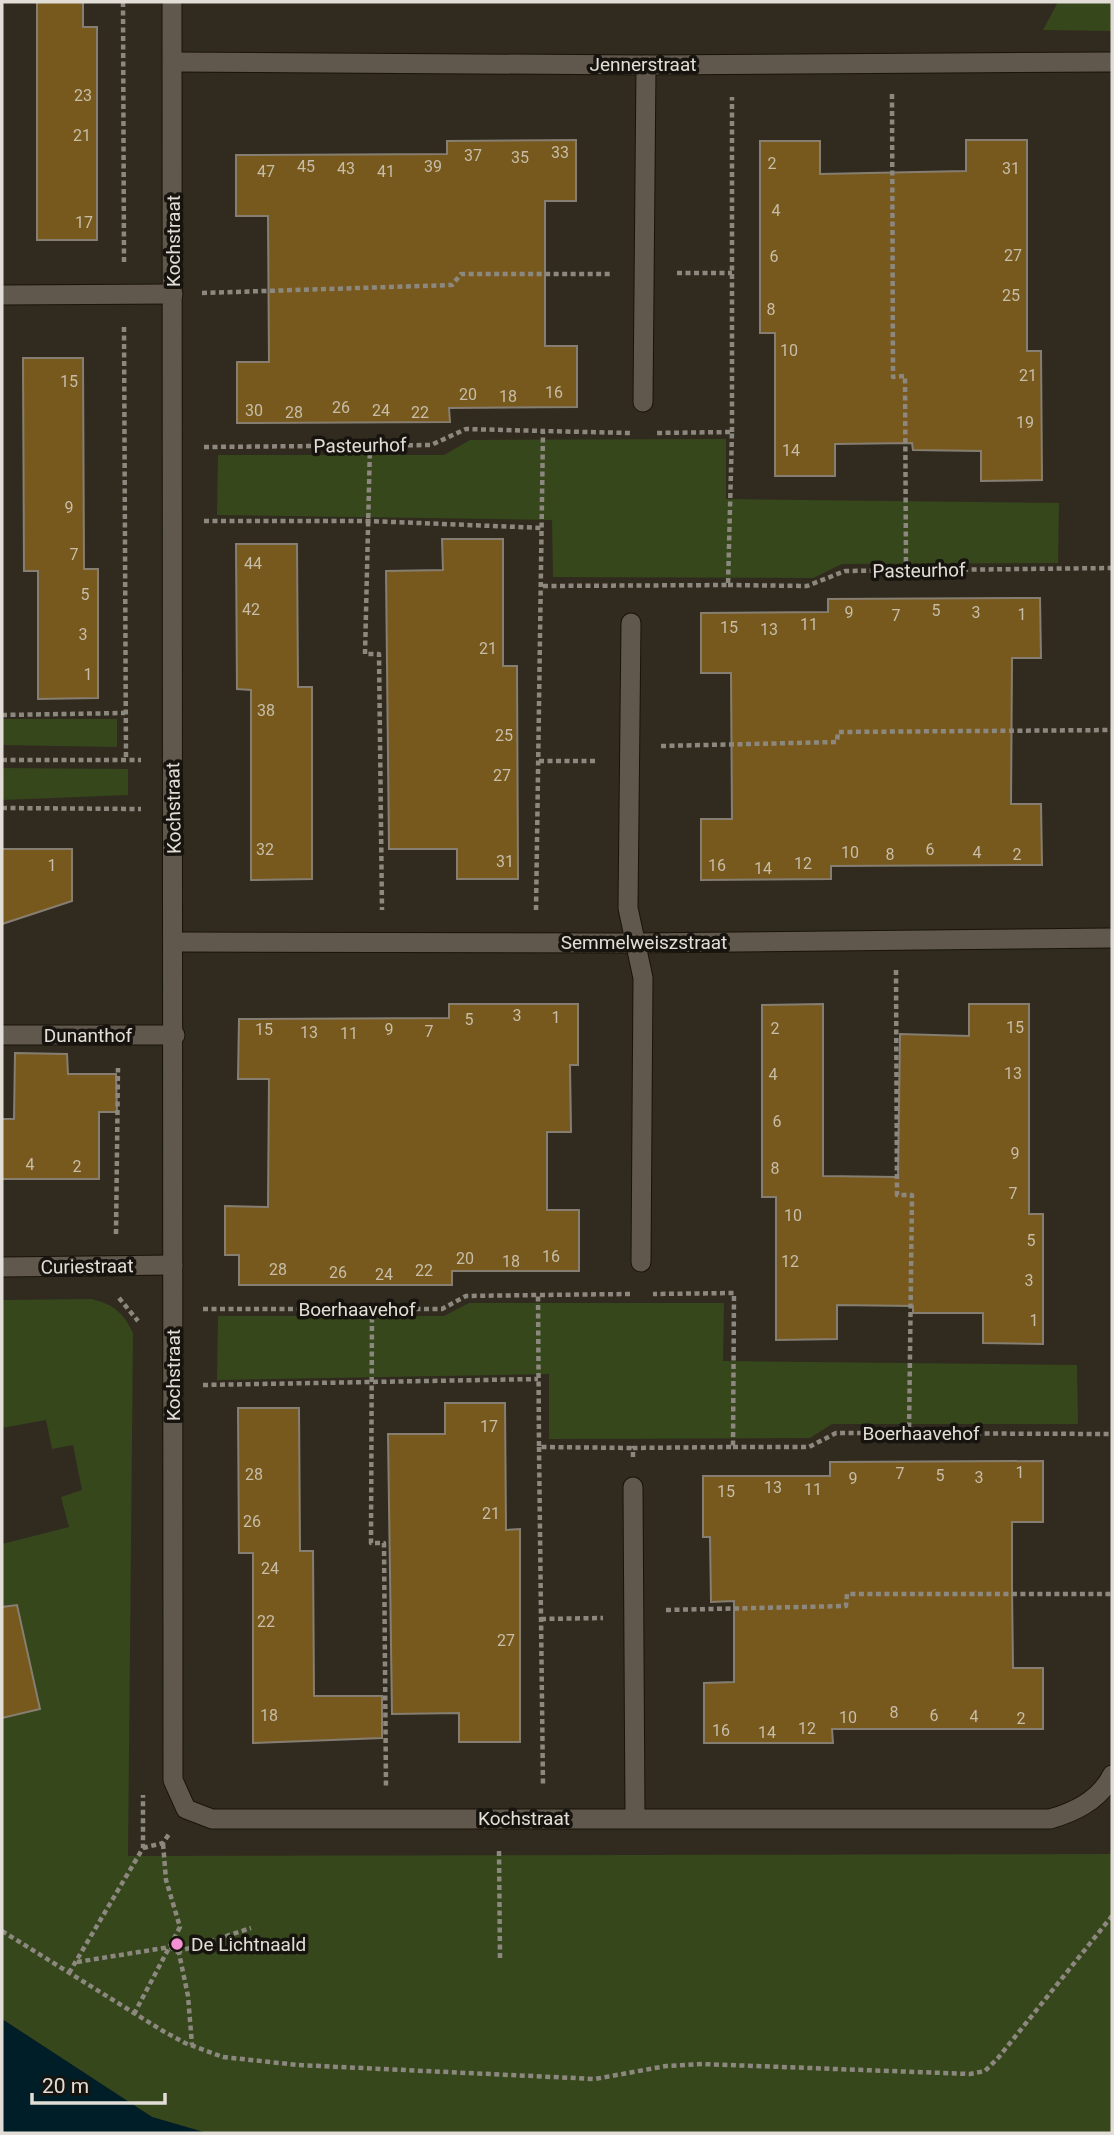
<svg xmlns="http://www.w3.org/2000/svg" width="1114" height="2135" viewBox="0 0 1114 2135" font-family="Roboto,sans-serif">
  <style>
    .green { fill: #36471c }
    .water { fill: #001e27 }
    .building { fill: #77591d; stroke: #867e71; stroke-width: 2 }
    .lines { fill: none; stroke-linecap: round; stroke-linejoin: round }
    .minor-casing { stroke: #191309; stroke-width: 21 }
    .path { stroke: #8d887f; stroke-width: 4.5; stroke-dasharray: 5 3.5; stroke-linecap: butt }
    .minor { stroke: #60584c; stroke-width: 19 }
    .poi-dot { fill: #f591d3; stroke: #17140f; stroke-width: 2.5 }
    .labels { text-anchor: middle; stroke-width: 7; stroke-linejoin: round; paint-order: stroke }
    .number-label { font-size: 16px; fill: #c7bda8 }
    .street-label { font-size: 19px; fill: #e2ded7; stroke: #17140f }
    .poi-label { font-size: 19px; fill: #e2ded7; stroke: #17140f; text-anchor: start }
  </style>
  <rect width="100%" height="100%" fill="#312b1f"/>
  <g class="green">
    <path d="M1058,2H1112V31L1043,30Z"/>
    <path d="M726,439V499L1059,503L1058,563L842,564L813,578L553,577L552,520L217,515L218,455H444L470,440Z"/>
    <path d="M2,719H117V747L2,745Z"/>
    <path d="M2,768L128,769V795L2,800Z"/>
    <path d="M92,1299C114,1305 123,1312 133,1333L128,1856L1112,1854V2133H207L152,2117L2,2019V1718L40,1709L20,1620L2,1624V1544L69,1527L61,1497L82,1490L73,1445L52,1449L46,1420L2,1428V1300Z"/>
    <path d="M469,1303H724L723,1361L1077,1365L1078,1424H832L810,1438L549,1439V1374L217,1380L218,1316H444Z"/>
  </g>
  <path class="water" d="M2,2019L152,2117L207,2133H2Z"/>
  <g class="building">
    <path d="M37,2H83V27H97V240H37Z"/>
    <path d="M576,140V201H545V346H577V407L449,408L450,422L237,423V362H269L268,216H236V155L447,154V141Z"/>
    <path d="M966,140H1027V351H1041L1042,480L981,481V451L913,450L912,443L835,444V476H775V333H760V141H820V174L966,171Z"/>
    <path d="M23,358H83L84,569H98V698L38,699V571H24Z"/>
    <path d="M442,539H503V666H517L518,879H457V849H389L386,571L443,570Z"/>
    <path d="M236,544H297L298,687H312V879L251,880V690L237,689Z"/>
    <path d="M1040,598L1041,658H1012L1011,804H1041L1042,865L831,866V879L701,880V819H732L731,673H701V613L828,612V599Z"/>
    <path d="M2,849H72V901L2,924Z"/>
    <path d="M449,1004H578V1065H570L571,1132H547V1210H579V1271H452V1285H239V1255H225V1206L268,1207L269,1079H238L239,1019L449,1018Z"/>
    <path d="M823,1004V1176L898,1177L900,1034L969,1036V1004H1029V1214H1043V1344L983,1343V1313H913V1306L837,1305V1339L776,1340V1197H762V1005Z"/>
    <path d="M15,1053L67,1054L68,1074H116L117,1112H99V1179H2V1119H14Z"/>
    <path d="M445,1403H505L506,1530L520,1529V1742H459V1713L392,1714L388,1434H445Z"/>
    <path d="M238,1408H299L300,1551H313L314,1696H382V1738L253,1743V1553H239Z"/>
    <path d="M1043,1461V1522H1012V1589L1013,1668H1043V1729H832L833,1743H704V1683L734,1682V1601L711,1602L710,1537H703V1476H830V1462Z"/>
    <path d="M17,1605L40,1709L2,1718V1607Z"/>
  </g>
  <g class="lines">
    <defs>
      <g id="minor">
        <path d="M172,2L173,1780L186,1809L212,1819H1050C1075,1812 1100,1800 1112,1775"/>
        <path d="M173,62L646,65L1112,62"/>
        <path d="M2,295L173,294"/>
        <path d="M643,402L646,65"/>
        <path d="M631,623L628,908L643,978L641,1262"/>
        <path d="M175,942L633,943L1112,938"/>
        <path d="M2,1035H175"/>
        <path d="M2,1267L173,1265"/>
        <path d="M633,1487L635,1817"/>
      </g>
    </defs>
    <use href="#minor" class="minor-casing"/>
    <g class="path">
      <path d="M123,2L124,262"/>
      <path d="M892,94L893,377L905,376L906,570"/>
      <path d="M677,273H732"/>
      <path d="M202,293L452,285L461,274H612"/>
      <path d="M124,327L126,760"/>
      <path d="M732,432V97"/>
      <path d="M370,445L365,654H379L382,910"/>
      <path d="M204,447L431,445L466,429L543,431"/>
      <path d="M204,521H369L543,528"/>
      <path d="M728,585L807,586L845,571L1112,568"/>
      <path d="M543,586L728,585L732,432L656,433"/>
      <path d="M2,715L125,713"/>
      <path d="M661,746L837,742L838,732L1112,730"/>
      <path d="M2,760H141"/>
      <path d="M539,761H598"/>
      <path d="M2,808L141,809"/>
      <path d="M536,910L543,431L630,433"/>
      <path d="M896,970L897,1195H912L909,1433"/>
      <path d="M116,1234L118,1068"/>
      <path d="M630,1294L538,1295L539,1447L633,1448"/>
      <path d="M119,1298L138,1321"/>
      <path d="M203,1309H442L466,1296L538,1295"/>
      <path d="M372,1309L371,1543H384L386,1788"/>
      <path d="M203,1385L538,1379"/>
      <path d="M539,1447L543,1786"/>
      <path d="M733,1447H809L836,1433L1112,1434"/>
      <path d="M633,1457V1448L733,1447L734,1293L653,1294"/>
      <path d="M666,1610L846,1606L847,1594H1112"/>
      <path d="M541,1619L603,1618"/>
      <path d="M143,1848L163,1843L169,1834"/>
      <path d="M499,1851L500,1959"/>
      <path d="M2,1931L163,2031L185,2043L223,2057L298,2065L595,2079L666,2066L702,2064L970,2074L985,2071L998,2058L1112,1916"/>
      <path d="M177,1952L251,1928"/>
      <path d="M77,1962L170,1947L179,1953L188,1996L192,2045"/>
      <path d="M69,1973L143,1848V1795"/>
      <path d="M134,2014L180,1927L166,1880L163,1843"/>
    </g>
    <use href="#minor" class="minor"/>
  </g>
  <circle class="poi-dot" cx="177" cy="1944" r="7"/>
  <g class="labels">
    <g class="number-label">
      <text x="83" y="101">23</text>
      <text x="82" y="141">21</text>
      <text x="560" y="158">33</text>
      <text x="473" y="161">37</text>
      <text x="520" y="163">35</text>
      <text x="772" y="169">2</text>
      <text x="306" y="172">45</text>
      <text x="433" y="172">39</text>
      <text x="346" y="174">43</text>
      <text x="1011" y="174">31</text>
      <text x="266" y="177">47</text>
      <text x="386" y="177">41</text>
      <text x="776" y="216">4</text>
      <text x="84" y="228">17</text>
      <text x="1013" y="261">27</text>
      <text x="774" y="262">6</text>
      <text x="1011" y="301">25</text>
      <text x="771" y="315">8</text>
      <text x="789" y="356">10</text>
      <text x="1028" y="381">21</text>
      <text x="69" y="387">15</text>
      <text x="554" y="398">16</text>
      <text x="468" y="400">20</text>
      <text x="508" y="402">18</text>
      <text x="341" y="413">26</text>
      <text x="254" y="416">30</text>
      <text x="381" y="416">24</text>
      <text x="294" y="418">28</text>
      <text x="420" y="418">22</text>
      <text x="1025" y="428">19</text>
      <text x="791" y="456">14</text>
      <text x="69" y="513">9</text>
      <text x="74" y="560">7</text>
      <text x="253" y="569">44</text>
      <text x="85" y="600">5</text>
      <text x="251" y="615">42</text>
      <text x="936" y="616">5</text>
      <text x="849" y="618">9</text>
      <text x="976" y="618">3</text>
      <text x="1022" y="620">1</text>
      <text x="896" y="621">7</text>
      <text x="809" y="630">11</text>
      <text x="729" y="633">15</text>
      <text x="769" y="635">13</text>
      <text x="83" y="640">3</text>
      <text x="488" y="654">21</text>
      <text x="88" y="680">1</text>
      <text x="266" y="716">38</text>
      <text x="504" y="741">25</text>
      <text x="502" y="781">27</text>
      <text x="265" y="855">32</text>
      <text x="930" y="855">6</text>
      <text x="850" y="858">10</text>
      <text x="977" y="858">4</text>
      <text x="890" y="860">8</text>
      <text x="1017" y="860">2</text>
      <text x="505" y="867">31</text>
      <text x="803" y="869">12</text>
      <text x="52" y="871">1</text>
      <text x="717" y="871">16</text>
      <text x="763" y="874">14</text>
      <text x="517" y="1021">3</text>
      <text x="556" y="1023">1</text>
      <text x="469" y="1025">5</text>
      <text x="1015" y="1033">15</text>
      <text x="775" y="1034">2</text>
      <text x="264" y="1035">15</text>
      <text x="389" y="1035">9</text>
      <text x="429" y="1037">7</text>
      <text x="309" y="1038">13</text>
      <text x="349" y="1039">11</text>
      <text x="1013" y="1079">13</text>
      <text x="773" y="1080">4</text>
      <text x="777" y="1127">6</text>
      <text x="1015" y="1159">9</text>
      <text x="30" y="1170">4</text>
      <text x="77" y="1172">2</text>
      <text x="775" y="1174">8</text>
      <text x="1013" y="1199">7</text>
      <text x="793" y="1221">10</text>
      <text x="1031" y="1246">5</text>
      <text x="551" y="1262">16</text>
      <text x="465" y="1264">20</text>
      <text x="511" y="1267">18</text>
      <text x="790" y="1267">12</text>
      <text x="278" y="1275">28</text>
      <text x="424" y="1276">22</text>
      <text x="338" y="1278">26</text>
      <text x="384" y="1280">24</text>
      <text x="1029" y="1286">3</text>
      <text x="1034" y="1326">1</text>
      <text x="489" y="1432">17</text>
      <text x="1020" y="1478">1</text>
      <text x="900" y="1479">7</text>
      <text x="254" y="1480">28</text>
      <text x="940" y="1481">5</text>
      <text x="979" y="1483">3</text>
      <text x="853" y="1484">9</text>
      <text x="773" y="1493">13</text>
      <text x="813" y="1495">11</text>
      <text x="726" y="1497">15</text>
      <text x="491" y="1519">21</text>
      <text x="252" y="1527">26</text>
      <text x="270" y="1574">24</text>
      <text x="266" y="1627">22</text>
      <text x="506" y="1646">27</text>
      <text x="894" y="1718">8</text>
      <text x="269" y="1721">18</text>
      <text x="934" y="1721">6</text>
      <text x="974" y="1722">4</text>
      <text x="848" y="1723">10</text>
      <text x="1021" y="1724">2</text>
      <text x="807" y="1734">12</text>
      <text x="721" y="1736">16</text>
      <text x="767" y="1738">14</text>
    </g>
    <g class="street-label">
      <text x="643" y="71">Jennerstraat</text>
      <text transform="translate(173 241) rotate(-90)" y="7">Kochstraat</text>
      <text transform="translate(360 445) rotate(-1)" y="7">Pasteurhof</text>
      <text transform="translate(919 570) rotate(-1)" y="7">Pasteurhof</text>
      <text transform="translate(173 808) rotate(-91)" y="7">Kochstraat</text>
      <text x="644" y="949">Semmelweiszstraat</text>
      <text x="88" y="1042">Dunanthof</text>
      <text transform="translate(87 1266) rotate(-1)" y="7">Curiestraat</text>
      <text x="357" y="1316">Boerhaavehof</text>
      <text transform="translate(173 1375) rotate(-90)" y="7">Kochstraat</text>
      <text x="921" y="1440">Boerhaavehof</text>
      <text x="524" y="1825">Kochstraat</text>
    </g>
    <g class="poi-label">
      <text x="191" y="1951">De Lichtnaald</text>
    </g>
  </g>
  <rect width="1114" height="2135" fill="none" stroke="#e2ded7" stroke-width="7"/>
  <path d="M32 2093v10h133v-10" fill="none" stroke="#e2ded7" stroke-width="3.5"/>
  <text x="42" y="2093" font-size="21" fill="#e2ded7" stroke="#17140f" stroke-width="5" paint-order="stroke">20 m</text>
</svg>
